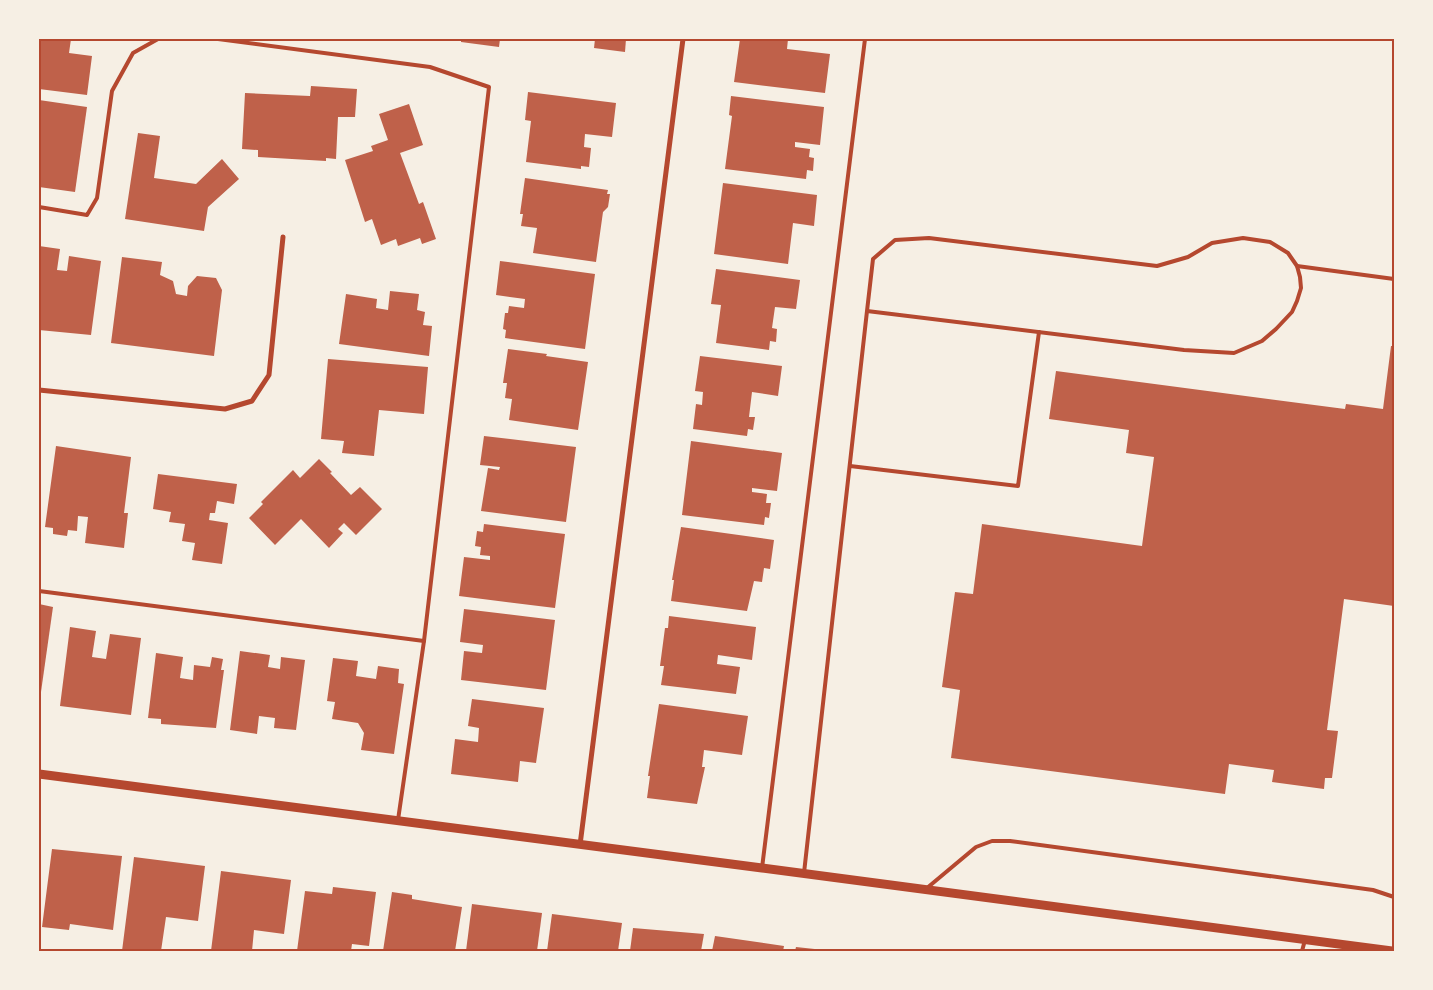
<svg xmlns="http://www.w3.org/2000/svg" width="1433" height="990" viewBox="0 0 1433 990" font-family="'DM Sans',sans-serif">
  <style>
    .building { fill: #bf614a }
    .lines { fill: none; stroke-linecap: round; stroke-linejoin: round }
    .service { stroke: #b5482f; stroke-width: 4 }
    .minor { stroke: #b5482f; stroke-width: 5 }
    .tertiary { stroke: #b5482f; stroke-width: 9 }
    .neatline { fill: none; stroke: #b5482f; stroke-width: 2 }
  </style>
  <rect width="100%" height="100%" fill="#f6efe4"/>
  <g class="building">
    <path d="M39,39H71L69,53L92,56L87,95L39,89Z"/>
    <path d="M461,39H500L499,47L461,42Z"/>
    <path d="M595,39H626L625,52L594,48Z"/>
    <path d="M740,39H788L787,49L830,54L825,93L734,82Z"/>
    <path d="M311,86L357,89L355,117H338L336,159L326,158V161L258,157V150L242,149L245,93L310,96Z"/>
    <path d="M528,92L616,103L612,137L585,134L584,147L591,148L589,167L581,166V169L526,162L531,121L525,120Z"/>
    <path d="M731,96L824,107L820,145L795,142V147L810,149L809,157L814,158L813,171L807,170L806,179L725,169L732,116L729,115Z"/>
    <path d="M39,100L87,107L75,192L39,187Z"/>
    <path d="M409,104L423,145L400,153L419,204L423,202L436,239L422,244L420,238L398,246L396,239L381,245L372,219L365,222L345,160L373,151L371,146L388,140L379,114Z"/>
    <path d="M138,133L160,136L154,178L196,184L222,159L239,179L208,207L204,231L125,219Z"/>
    <path d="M525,178L608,190L607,194H610L608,207L603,212L596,262L533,253L537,228L521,226L523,214H520Z"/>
    <path d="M723,183L817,195L814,226L793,223L788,264L714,254Z"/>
    <path d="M39,246L60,249L57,270L67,271L69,256L101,261L91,335L39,330Z"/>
    <path d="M122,257L162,262L160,275L173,281L176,294L187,296L188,286L197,276L216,278L222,290L214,356L111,343Z"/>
    <path d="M500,261L595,274L585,349L505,338L506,330L503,329L505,313H508L509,306L524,308L525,299L496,295Z"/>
    <path d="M716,269L800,280L796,309L775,307L772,328L777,329L776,342L770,341L769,350L716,343L721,305L711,304Z"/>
    <path d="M390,291L419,294L417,310L425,312L423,325L432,326L429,356L339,344L346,294L377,299L376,308L388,310Z"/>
    <path d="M1391,346H1394V606L1344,599L1327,730L1338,731L1332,778H1325L1324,789L1272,782L1274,770L1229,764L1225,794L951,758L960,690L942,687L955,592L973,594L982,524L1142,546L1154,457L1126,453L1129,430L1049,419L1056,371L1345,409L1346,404L1383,409Z"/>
    <path d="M508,349L547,354L546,356L588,362L578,430L509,420L512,399L505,398L507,383H503Z"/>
    <path d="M700,356L782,366L778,396L752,392L749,417H755L753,430L748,429L747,436L693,429L696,404L702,405L703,392L695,391Z"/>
    <path d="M328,359L428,367L424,414L379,410L374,456L342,453L344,441L321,439Z"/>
    <path d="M484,436L576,447L566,522L481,511L488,468L499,470L500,467L480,465Z"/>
    <path d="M691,441L782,453L777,491L752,488V492L767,494L766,503H771L769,518L765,517L764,525L682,515Z"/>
    <path d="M56,446L131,457L124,513H128L124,548L85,543L88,517L78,516L77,531L68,530L67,536L53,534V528L45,527Z"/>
    <path d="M319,459L332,472L330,473L351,495L360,487L382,509L356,535L344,523L338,529L343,533L329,548L301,519L275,545L249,518L263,504L261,502L293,470L300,478Z"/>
    <path d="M158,474L237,484L234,504L217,501L215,513H210L209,520L228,523L222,564L192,560L195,543L182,541L185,524L169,522L171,512L153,509Z"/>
    <path d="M484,524L565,534L555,608L459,596L464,557L490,560V556L480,555L481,547L475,546L477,531L483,532Z"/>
    <path d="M681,527L774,540L770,569L764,568L762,582L754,581L747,611L671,601L674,580H672Z"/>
    <path d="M39,604L53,607L40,699L39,698Z"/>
    <path d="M464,609L555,620L546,690L461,680L464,651L482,653L483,645L460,642Z"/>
    <path d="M669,616L756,627L752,660L718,655L717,664L740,667L736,694L661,685L664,666H660L665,628H668Z"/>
    <path d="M70,627L96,631L92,657L106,659L110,634L141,638L131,715L60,706Z"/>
    <path d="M240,651L270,655L268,667L280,669L281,657L305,660L296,730L274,728L275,718L259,716L257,734L230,730Z"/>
    <path d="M156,653L183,657L180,678L193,680L194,665L210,667L212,657L223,659L221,670H224L216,728L161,724V719L148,718Z"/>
    <path d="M333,658L358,661L356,676L376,679L378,666L399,669L398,683L404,684L394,754L361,750L364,733L358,723L332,719L335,702L327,701Z"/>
    <path d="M472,699L544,708L536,763L520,761L518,782L451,774L455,739L478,742L479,728L468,726Z"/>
    <path d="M659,704L748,716L742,755L704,750L702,767H705L697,804L647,798L650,776H648Z"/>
    <path d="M52,849L122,856L113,930L70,924L69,930L42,927Z"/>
    <path d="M134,857L205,866L198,921L166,917L161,951H122Z"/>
    <path d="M221,871L291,880L284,934L254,930L252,951H211Z"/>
    <path d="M333,887L376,892L369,946L352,944L351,951H297L305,891L332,894Z"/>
    <path d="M392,892L412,895V899L462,907L455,951H383Z"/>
    <path d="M472,904L542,913L537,951H466Z"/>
    <path d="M552,914L622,923L618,951H547Z"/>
    <path d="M633,928L704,934L701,951H630Z"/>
    <path d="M715,936L784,946L783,951H712Z"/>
    <path d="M796,947L824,950V951H795Z"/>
  </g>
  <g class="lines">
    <g class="service">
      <path d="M218,39L430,67L489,87L424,641L398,820"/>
      <path d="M39,207L87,215L97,198L112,91L133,53L158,39"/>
      <path d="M1297,266L1394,279"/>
      <path d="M850,466L1018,486L1039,332"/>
      <path d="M39,591L424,641"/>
      <path d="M762,868L865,39"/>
      <path d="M804,873L867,311L873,259L895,240L929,238L1157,266L1188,257L1212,243L1243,238L1270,242L1288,253L1297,266L1300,277L1301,288L1297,301L1292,312L1276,329L1262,341L1234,353L1184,350L867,311"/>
      <path d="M927,888L976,847L992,841H1010L1373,890L1394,897"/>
      <path d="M1302,951L1305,940"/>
    </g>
    <g class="minor">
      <path d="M39,390L225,409L252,401L269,375L283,237"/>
      <path d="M580,845L683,39"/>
    </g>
    <path class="tertiary" d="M39,774L762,868L1392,951"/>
  </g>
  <rect width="1433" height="990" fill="none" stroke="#f6efe4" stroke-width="80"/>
  <rect x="40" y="40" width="1353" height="910" class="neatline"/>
</svg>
